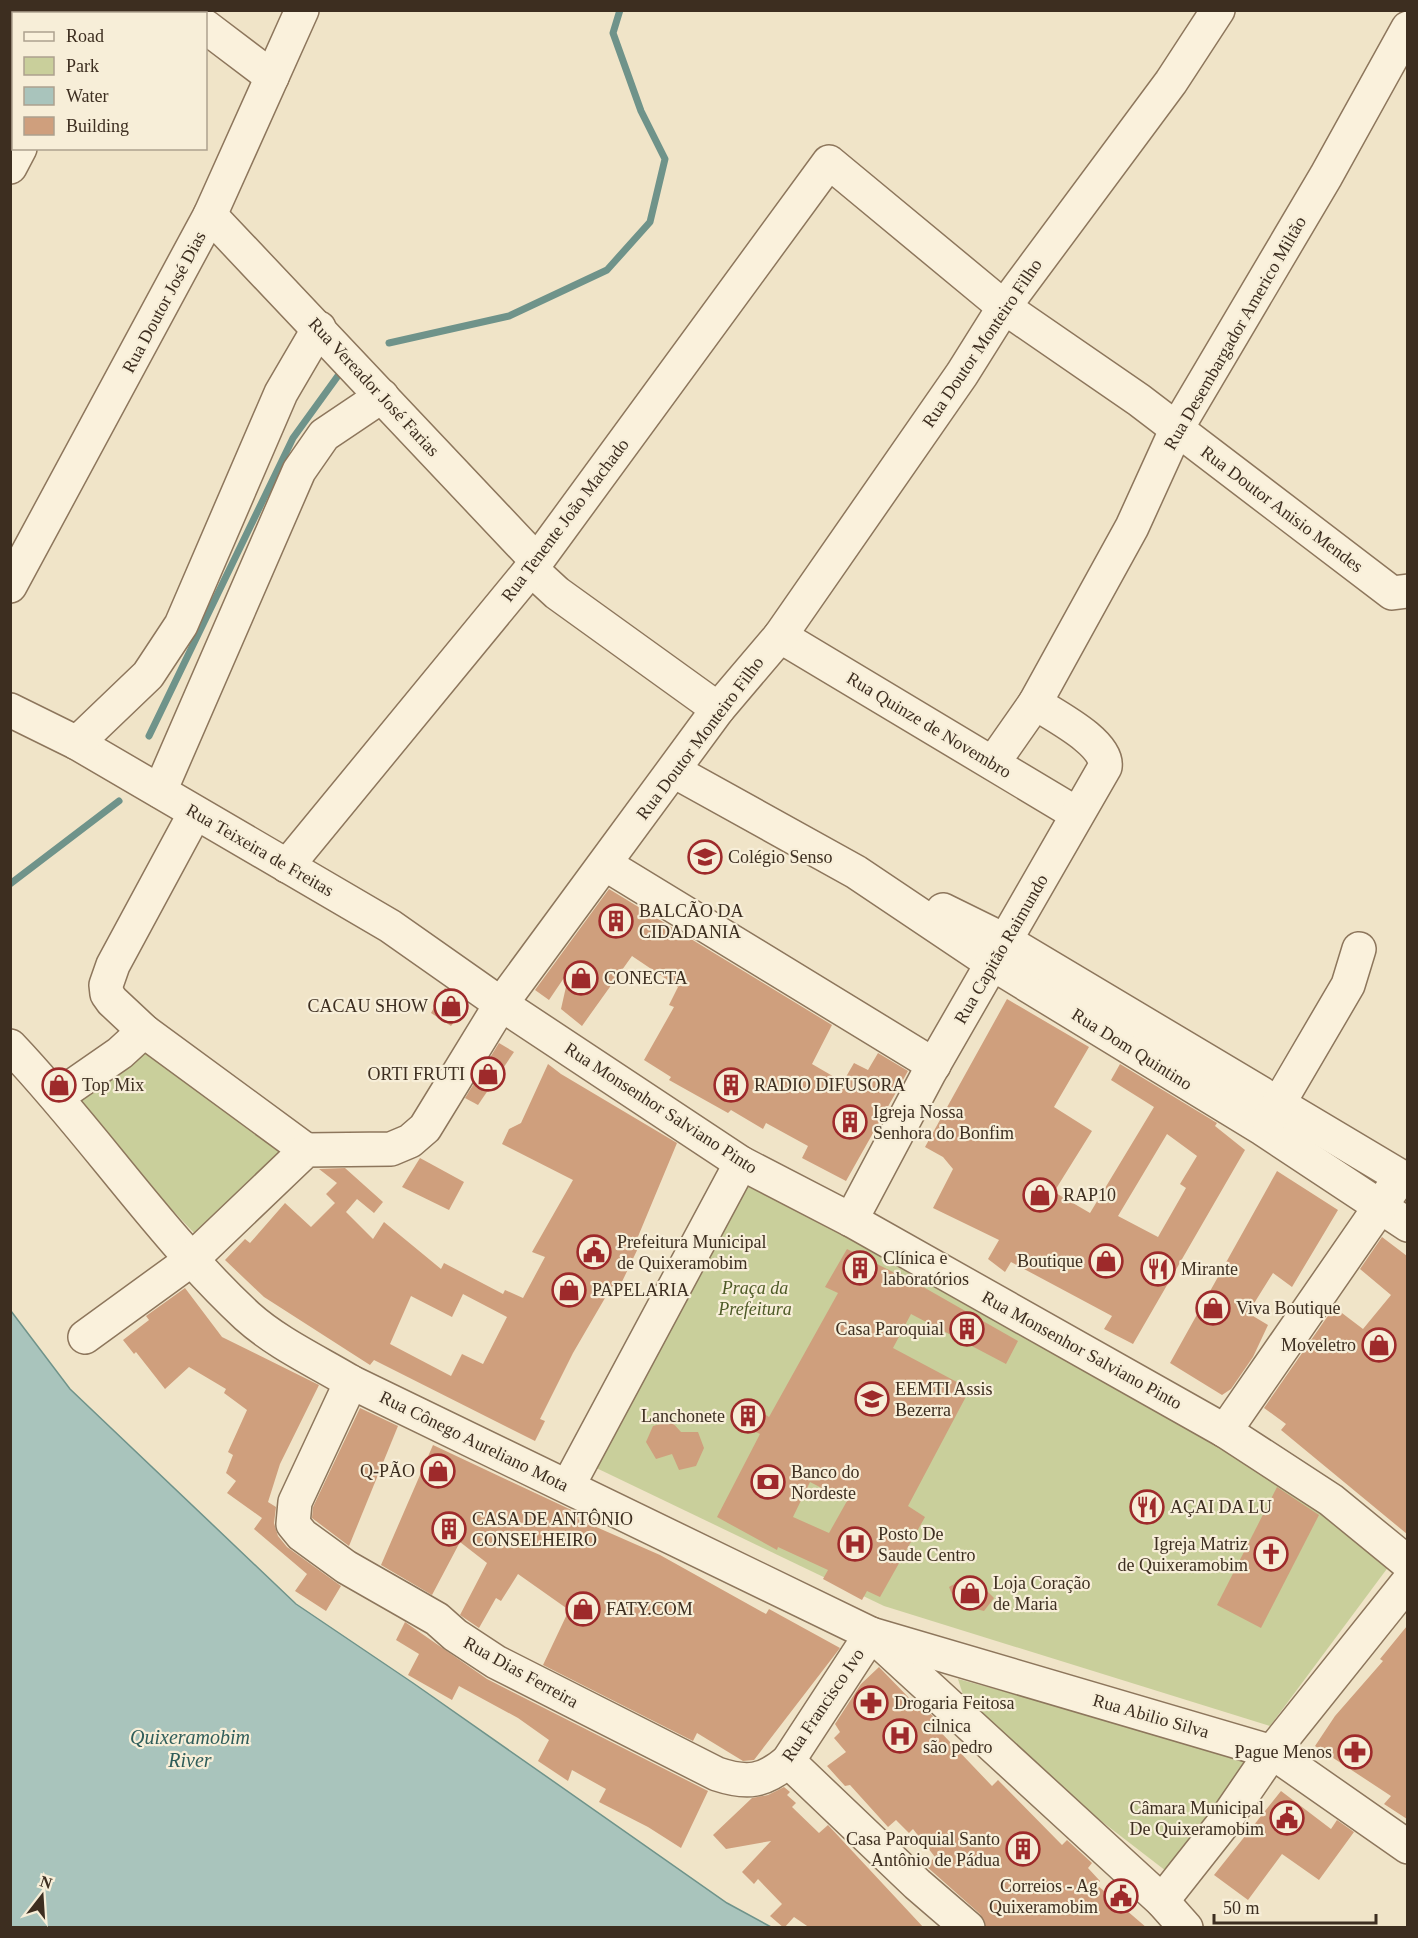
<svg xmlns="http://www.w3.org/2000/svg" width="1418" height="1938" viewBox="0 0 1418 1938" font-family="Georgia,serif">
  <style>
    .green { fill: #c9cf9b }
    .water { fill: #a9c4bc; stroke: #6f938a; stroke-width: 1.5 }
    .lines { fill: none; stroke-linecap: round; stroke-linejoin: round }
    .stream { stroke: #6f938a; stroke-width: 7 }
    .building { fill: #cf9f7d; fill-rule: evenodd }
    .minor-casing { stroke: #8d765c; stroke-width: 36 }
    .minor { stroke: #faf1dc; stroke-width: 33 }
    .labels { text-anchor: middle; stroke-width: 4.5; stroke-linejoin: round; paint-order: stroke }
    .street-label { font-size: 18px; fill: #3d2e20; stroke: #f7eed8 }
    .poi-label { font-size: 18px; fill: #3d2e20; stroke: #f7eed8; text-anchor: start }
    .park-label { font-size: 18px; font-style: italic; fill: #4d5a26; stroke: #f7eed8 }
    .water-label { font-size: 20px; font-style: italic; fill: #2f5d5a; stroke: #f7eed8 }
  </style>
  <rect width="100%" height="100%" fill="#f0e4c8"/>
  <g class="green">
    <path d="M147,1046L284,1149L195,1234L71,1103Z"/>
    <path d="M744,1178L1334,1507L1389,1566L1270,1726L884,1606L588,1464Z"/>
    <path d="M958,1679L1251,1758L1166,1871L1048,1780L964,1698Z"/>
  </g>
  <path class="water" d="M11,1311L70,1389L296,1604L413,1683L727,1903L771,1927H11Z"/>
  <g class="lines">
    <g class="stream">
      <path d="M389,343L509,316L607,270L650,222L665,159L641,111L613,33L620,10"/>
      <path d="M149,736L293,438L340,373"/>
      <path d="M10,884L119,801"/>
    </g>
  </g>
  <g class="building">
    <path d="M609,889L832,1025L812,1064L843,1082L854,1063L868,1070L878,1053L908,1071L846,1181L802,1158L808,1146L766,1123L763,1129L731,1110L728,1113L669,1080L671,1077L644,1060L674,1007L669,1005L678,987L632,956L582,1026L561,1009L570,969L549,1000L535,990Z"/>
    <path d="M445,988L468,1004L451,1026L431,1013Z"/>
    <path d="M1007,999L1089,1047L1054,1107L1092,1131L1054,1192L1090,1213L1154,1107L1111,1080L1120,1064L1217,1123L1215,1126L1245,1150L1133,1344L1104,1329L1112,1316L1011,1262L1005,1272L988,1259L999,1240L933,1208L953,1169L943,1157L925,1147ZM1167,1134L1197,1156L1180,1184L1186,1188L1158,1237L1118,1216Z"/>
    <path d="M499,1043L514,1052L478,1105L465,1098Z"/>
    <path d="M548,1064L561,1074L677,1143L637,1239L641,1242L619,1288L612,1286L573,1353L540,1419L545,1421L535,1441L374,1360L370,1365L264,1297L225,1260L245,1239L250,1243L285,1203L311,1227L335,1203L326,1194L337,1183L319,1169L345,1168L383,1202L374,1213L357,1199L346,1212L373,1239L384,1222L441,1269L444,1263L503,1294L505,1290L523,1298L545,1257L532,1252L573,1180L502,1144L509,1129L521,1123ZM463,1294L507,1317L483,1364L462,1354L451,1376L390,1344L411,1296L452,1317Z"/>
    <path d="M420,1158L464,1182L449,1210L402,1187Z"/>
    <path d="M1277,1171L1338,1210L1292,1287L1273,1273L1248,1313L1268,1325L1253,1357L1231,1389L1222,1395L1170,1363Z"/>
    <path d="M1382,1237L1407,1256V1534L1281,1430L1286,1424L1264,1408L1334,1307L1363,1329L1391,1295L1360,1269Z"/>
    <path d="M847,1249L925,1288L1018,1341L1006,1364L911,1314L893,1348L970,1389L908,1506L925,1517L880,1597L867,1591L862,1600L823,1579L828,1570L778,1547L777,1550L717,1517L760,1434L737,1423L734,1411L746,1402L769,1417L838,1293L825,1287ZM810,1482L847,1501L829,1533L793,1517Z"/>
    <path d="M185,1288L222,1337L319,1385L280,1464L268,1502L276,1507L274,1523L278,1536L287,1547L341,1586L326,1611L295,1591L307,1574L254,1529L262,1518L227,1493L236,1481L226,1473L233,1455L228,1452L247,1410L224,1393L226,1389L189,1367L165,1389L136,1352L134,1354L123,1340L149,1320L146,1316Z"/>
    <path d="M360,1408L398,1426L349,1546L312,1518L313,1507Z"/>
    <path d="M671,1421L681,1432H698L704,1448L696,1466L679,1470L672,1454L656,1459L646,1442L653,1426Z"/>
    <path d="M433,1445L580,1514L578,1519L660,1555L766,1614L769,1609L840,1648L754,1760L743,1761L697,1733L693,1741L543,1665L569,1610L518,1574L501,1601L496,1598L479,1628L460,1615L487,1563L460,1542L432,1595L381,1565Z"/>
    <path d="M1277,1487L1319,1515L1261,1628L1217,1605Z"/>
    <path d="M963,1579L977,1581L994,1598L984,1611L956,1604L949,1587Z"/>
    <path d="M405,1622L487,1679L708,1791L681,1848L648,1827L599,1802L606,1789L572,1770L568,1781L538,1761L549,1740L518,1718L459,1686L452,1700L408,1675L419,1654L396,1640Z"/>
    <path d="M1407,1626V1819L1384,1804L1391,1796L1315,1746L1335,1716L1383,1661L1380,1659Z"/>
    <path d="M879,1667L912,1701L914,1699L933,1716L930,1721L992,1786L998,1780L1062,1845L1067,1840L1092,1863L1088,1868L1100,1881L1097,1885L1147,1928H986L980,1914L926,1866L935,1857L913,1829L909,1833L896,1820L888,1827L850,1785L845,1786L827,1766L846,1752L834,1738L840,1732L835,1724L861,1684Z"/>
    <path d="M784,1787L790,1792L787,1795L796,1803L792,1807L819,1833L828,1825L924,1928H810L794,1917L784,1928L770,1916L782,1904L758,1879L754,1884L742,1872L771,1841L726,1849L713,1835L752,1798L768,1795Z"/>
    <path d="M1281,1791L1331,1829L1337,1820L1354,1832L1319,1880L1282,1854L1248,1900L1214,1875Z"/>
  </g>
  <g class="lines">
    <defs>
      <g id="minor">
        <path d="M94,14L95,10"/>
        <path d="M206,27L272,77"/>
        <path d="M10,167L20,148"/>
        <path d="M210,215L537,561"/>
        <path d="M531,569L557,593L718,709"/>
        <path d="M10,586L210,215L302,10"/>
        <path d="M780,636L1077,814"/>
        <path d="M10,710L77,743L390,926L501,1004L741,1163L851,1220L1225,1431L1331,1500L1408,1563"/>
        <path d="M77,743L148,675L181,625L281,393L319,328"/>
        <path d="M993,763L1035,703L1132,527L1177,428L1326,176L1408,28"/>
        <path d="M674,771L856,872L993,964L1263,1129L1408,1225"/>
        <path d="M160,791L299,471L324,435L382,396"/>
        <path d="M195,813L113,965L106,985L107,994L112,1001L144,1031L306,1150"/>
        <path d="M605,864L934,1065"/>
        <path d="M287,866L531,569L829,162L1004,307L1139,400L1392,593L1408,591"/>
        <path d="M943,910L1006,941L1408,1181"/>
        <path d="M10,1046C93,1133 159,1234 247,1316C277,1343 316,1361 351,1382L871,1634L1162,1901L1186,1928"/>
        <path d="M58,1096L120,1053L144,1031"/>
        <path d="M1269,1120L1348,985L1359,949"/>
        <path d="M851,1220L929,1073L1105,767C1109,743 1053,715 1035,703"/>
        <path d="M85,1337L191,1260L306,1150L391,1149L410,1141L425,1128L501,1004L718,709L780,636L962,374L1004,307L1171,82L1218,10"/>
        <path d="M351,1382L295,1502L293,1524L302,1535L346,1567L437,1619L455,1635L496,1662L717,1774C747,1784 764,1782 788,1761L871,1634L1272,1752L1408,1847"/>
        <path d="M1225,1431L1393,1188"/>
        <path d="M568,1486L741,1163"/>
        <path d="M788,1761L917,1884L968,1928"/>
        <path d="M1162,1901L1222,1825L1272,1752L1408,1582"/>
      </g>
    </defs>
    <use href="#minor" class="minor-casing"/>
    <use href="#minor" class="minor"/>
  </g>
  <defs>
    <symbol id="school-ring" viewBox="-11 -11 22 22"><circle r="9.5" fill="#f7eed8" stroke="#9e2a2b" stroke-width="1.5"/><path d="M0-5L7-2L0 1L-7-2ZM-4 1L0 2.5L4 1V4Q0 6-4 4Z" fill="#9e2a2b"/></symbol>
    <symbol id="building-ring" viewBox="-11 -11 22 22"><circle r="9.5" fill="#f7eed8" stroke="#9e2a2b" stroke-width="1.5"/><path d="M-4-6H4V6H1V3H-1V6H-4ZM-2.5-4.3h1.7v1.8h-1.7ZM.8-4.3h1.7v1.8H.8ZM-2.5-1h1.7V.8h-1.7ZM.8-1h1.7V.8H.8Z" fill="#9e2a2b"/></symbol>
    <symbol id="shop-ring" viewBox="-11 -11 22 22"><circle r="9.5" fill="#f7eed8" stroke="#9e2a2b" stroke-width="1.5"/><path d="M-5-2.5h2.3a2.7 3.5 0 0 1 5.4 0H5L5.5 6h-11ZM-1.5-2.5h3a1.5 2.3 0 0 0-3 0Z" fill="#9e2a2b"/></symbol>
    <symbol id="civic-ring" viewBox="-11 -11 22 22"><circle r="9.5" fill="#f7eed8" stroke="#9e2a2b" stroke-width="1.5"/><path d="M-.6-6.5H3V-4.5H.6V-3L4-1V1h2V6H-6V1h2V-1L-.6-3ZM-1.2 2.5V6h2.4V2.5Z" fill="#9e2a2b"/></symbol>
    <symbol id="restaurant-ring" viewBox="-11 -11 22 22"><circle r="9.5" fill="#f7eed8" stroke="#9e2a2b" stroke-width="1.5"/><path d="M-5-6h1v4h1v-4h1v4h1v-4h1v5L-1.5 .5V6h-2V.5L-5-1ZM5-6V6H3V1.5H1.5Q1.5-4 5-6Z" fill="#9e2a2b"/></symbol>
    <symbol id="bank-ring" viewBox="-11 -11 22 22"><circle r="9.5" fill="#f7eed8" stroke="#9e2a2b" stroke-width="1.5"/><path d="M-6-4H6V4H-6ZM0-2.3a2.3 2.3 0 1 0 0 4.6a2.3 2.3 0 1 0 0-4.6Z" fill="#9e2a2b"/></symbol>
    <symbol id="hospital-ring" viewBox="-11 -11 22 22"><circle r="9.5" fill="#f7eed8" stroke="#9e2a2b" stroke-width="1.5"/><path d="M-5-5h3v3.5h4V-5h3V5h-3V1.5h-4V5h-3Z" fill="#9e2a2b"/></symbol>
    <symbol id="church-ring" viewBox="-11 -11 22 22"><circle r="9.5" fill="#f7eed8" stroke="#9e2a2b" stroke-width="1.5"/><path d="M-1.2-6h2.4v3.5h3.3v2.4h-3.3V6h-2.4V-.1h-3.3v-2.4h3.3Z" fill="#9e2a2b"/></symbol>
    <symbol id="pharmacy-ring" viewBox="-11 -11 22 22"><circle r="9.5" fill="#f7eed8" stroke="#9e2a2b" stroke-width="1.5"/><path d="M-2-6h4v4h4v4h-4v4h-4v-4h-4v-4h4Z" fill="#9e2a2b"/></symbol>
  </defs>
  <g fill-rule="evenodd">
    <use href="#school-ring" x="686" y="838" width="38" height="38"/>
    <use href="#building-ring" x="597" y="902" width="38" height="38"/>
    <use href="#shop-ring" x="562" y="959" width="38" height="38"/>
    <use href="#shop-ring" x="432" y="987" width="38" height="38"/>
    <use href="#shop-ring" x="469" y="1055" width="38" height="38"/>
    <use href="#shop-ring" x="40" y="1066" width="38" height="38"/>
    <use href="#building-ring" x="712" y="1066" width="38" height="38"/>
    <use href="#building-ring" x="831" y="1103" width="38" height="38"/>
    <use href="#shop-ring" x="1021" y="1176" width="38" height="38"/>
    <use href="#civic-ring" x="575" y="1233" width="38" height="38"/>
    <use href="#shop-ring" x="1087" y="1242" width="38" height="38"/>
    <use href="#building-ring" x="841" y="1249" width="38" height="38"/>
    <use href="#restaurant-ring" x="1139" y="1250" width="38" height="38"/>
    <use href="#shop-ring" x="550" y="1271" width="38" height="38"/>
    <use href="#shop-ring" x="1194" y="1289" width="38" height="38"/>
    <use href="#building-ring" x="948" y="1310" width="38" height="38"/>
    <use href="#shop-ring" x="1360" y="1326" width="38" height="38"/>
    <use href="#school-ring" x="853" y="1380" width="38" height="38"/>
    <use href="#building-ring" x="729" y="1397" width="38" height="38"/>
    <use href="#shop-ring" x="419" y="1452" width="38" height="38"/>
    <use href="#bank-ring" x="749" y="1463" width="38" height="38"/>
    <use href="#restaurant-ring" x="1128" y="1488" width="38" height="38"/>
    <use href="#building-ring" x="430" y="1510" width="38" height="38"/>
    <use href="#hospital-ring" x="836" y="1525" width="38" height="38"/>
    <use href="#church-ring" x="1252" y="1535" width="38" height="38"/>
    <use href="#shop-ring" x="951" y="1574" width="38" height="38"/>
    <use href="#shop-ring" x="564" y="1590" width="38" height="38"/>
    <use href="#pharmacy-ring" x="852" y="1684" width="38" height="38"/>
    <use href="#hospital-ring" x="881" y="1717" width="38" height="38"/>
    <use href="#pharmacy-ring" x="1336" y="1733" width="38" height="38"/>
    <use href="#civic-ring" x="1268" y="1799" width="38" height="38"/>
    <use href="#building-ring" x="1004" y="1830" width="38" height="38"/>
    <use href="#civic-ring" x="1102" y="1877" width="38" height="38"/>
  </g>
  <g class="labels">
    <g class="street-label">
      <text transform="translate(164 302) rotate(-62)" y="6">Rua Doutor José Dias</text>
      <text transform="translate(1235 333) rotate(-60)" y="6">Rua Desembargador Americo Miltão</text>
      <text transform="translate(982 343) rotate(-56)" y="6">Rua Doutor Monteiro Filho</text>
      <text transform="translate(374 387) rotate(47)" y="6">Rua Vereador José Farias</text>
      <text transform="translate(1282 509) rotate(37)" y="6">Rua Doutor Anisio Mendes</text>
      <text transform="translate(565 520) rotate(-53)" y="6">Rua Tenente João Machado</text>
      <text transform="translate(929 725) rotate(31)" y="6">Rua Quinze de Novembro</text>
      <text transform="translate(700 738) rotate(-53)" y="6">Rua Doutor Monteiro Filho</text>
      <text transform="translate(260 850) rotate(30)" y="6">Rua Teixeira de Freitas</text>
      <text transform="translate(1001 949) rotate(-60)" y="6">Rua Capitão Raimundo</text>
      <text transform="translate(1132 1049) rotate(32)" y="6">Rua Dom Quintino</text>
      <text transform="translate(661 1108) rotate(33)" y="6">Rua Monsenhor Salviano Pinto</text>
      <text transform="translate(1082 1350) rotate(29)" y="6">Rua Monsenhor Salviano Pinto</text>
      <text transform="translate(474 1441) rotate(26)" y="6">Rua Cônego Aureliano Mota</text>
      <text transform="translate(521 1672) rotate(29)" y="6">Rua Dias Ferreira</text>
      <text transform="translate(823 1705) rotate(-56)" y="6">Rua Francisco Ivo</text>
      <text transform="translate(1151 1716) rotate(16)" y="6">Rua Abilio Silva</text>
    </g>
    <g class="poi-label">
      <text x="728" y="863">Colégio Senso</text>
      <text x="639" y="917">BALCÃO DA<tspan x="639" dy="21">CIDADANIA</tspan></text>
      <text x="604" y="984">CONECTA</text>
      <text x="428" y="1012" text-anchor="end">CACAU SHOW</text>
      <text x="465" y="1080" text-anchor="end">ORTI FRUTI</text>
      <text x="82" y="1091">Top Mix</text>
      <text x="754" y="1091">RADIO DIFUSORA</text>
      <text x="873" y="1118">Igreja Nossa<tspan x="873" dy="21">Senhora do Bonfim</tspan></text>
      <text x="1063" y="1201">RAP10</text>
      <text x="617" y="1248">Prefeitura Municipal<tspan x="617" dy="21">de Quixeramobim</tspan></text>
      <text x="883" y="1264">Clínica e<tspan x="883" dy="21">laboratórios</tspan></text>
      <text x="1083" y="1267" text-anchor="end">Boutique</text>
      <text x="1181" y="1275">Mirante</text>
      <text x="592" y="1296">PAPELARIA</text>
      <text x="1236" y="1314">Viva Boutique</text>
      <text x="944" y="1335" text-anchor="end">Casa Paroquial</text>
      <text x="1356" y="1351" text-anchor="end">Moveletro</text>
      <text x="895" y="1395">EEMTI Assis<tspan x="895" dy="21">Bezerra</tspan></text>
      <text x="725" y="1422" text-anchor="end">Lanchonete</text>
      <text x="415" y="1477" text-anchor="end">Q-PÃO</text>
      <text x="791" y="1478">Banco do<tspan x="791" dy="21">Nordeste</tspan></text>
      <text x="1170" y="1513">AÇAI DA LU</text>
      <text x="472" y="1525">CASA DE ANTÔNIO<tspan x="472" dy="21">CONSELHEIRO</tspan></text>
      <text x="878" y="1540">Posto De<tspan x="878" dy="21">Saude Centro</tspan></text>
      <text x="1248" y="1550" text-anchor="end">Igreja Matriz<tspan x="1248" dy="21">de Quixeramobim</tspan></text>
      <text x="993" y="1589">Loja Coração<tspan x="993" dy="21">de Maria</tspan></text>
      <text x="606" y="1615">FATY.COM</text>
      <text x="894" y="1709">Drogaria Feitosa</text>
      <text x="923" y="1732">cilnica<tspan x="923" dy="21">são pedro</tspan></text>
      <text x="1332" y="1758" text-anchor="end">Pague Menos</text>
      <text x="1264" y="1814" text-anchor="end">Câmara Municipal<tspan x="1264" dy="21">De Quixeramobim</tspan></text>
      <text x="1000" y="1845" text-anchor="end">Casa Paroquial Santo<tspan x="1000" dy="21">Antônio de Pádua</tspan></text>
      <text x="1098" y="1892" text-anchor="end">Correios - Ag<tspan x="1098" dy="21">Quixeramobim</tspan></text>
    </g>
    <g class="park-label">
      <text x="755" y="1294">Praça da<tspan x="755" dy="21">Prefeitura</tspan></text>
    </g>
    <g class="water-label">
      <text x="190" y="1744">Quixeramobim<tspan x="190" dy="23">River</tspan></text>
    </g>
  </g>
  <rect width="1418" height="1938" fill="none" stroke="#3d2e20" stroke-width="24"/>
  <rect x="12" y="12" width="195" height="138" fill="#f7eed8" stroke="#ada18e" stroke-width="1.5"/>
  <rect x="24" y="32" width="30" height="9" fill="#faf1dc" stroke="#ada18e" stroke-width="1.5"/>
  <text x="66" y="42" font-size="18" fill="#3d2e20">Road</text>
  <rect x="24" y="57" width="30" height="18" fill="#c9cf9b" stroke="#ada18e" stroke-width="1.5"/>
  <text x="66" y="72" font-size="18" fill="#3d2e20">Park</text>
  <rect x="24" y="87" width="30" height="18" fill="#a9c4bc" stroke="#ada18e" stroke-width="1.5"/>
  <text x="66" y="102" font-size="18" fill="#3d2e20">Water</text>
  <rect x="24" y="117" width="30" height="18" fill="#cf9f7d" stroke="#ada18e" stroke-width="1.5"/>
  <text x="66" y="132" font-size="18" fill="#3d2e20">Building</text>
  <g transform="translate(42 1896) rotate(17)" stroke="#f7eed8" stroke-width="4.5" paint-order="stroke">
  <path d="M0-4.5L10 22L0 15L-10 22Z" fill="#3d2e20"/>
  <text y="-9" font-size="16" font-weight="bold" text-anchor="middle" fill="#3d2e20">N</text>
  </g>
  <path d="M1214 1914v9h162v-9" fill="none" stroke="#3d2e20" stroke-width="3"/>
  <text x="1223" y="1914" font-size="18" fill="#3d2e20" stroke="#f7eed8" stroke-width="4.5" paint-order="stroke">50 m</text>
</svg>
